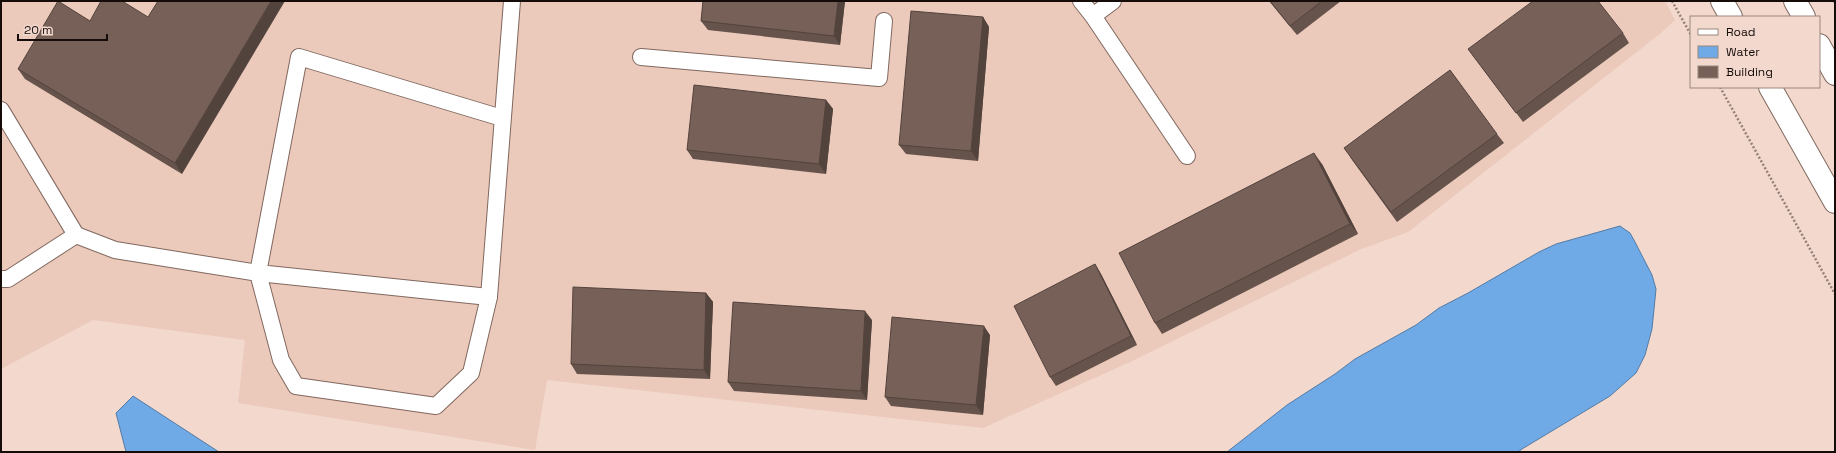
<svg xmlns="http://www.w3.org/2000/svg" width="1836" height="453" viewBox="0 0 1836 453" font-family="'Space Grotesk',sans-serif">
  <style>
    .built { fill: #ebc9bb }
    .water { fill: #6faae6; stroke: #547ba4 }
    .lines { fill: none; stroke-linecap: round; stroke-linejoin: round }
    .service-casing { stroke: #80685f; stroke-width: 18 }
    .secondary-casing { stroke: #80685f; stroke-width: 24 }
    .path { stroke: #948179; stroke-width: 2.5; stroke-dasharray: 2 2; stroke-linecap: butt }
    .service { stroke: #fff; stroke-width: 16 }
    .secondary { stroke: #fff; stroke-width: 22 }
    .wall { fill: #66534b }
    .shaded-wall { fill: #53433d }
    .building { fill: #776057; stroke: #53433d }
  </style>
  <rect width="100%" height="100%" fill="#f3d8cd"/>
  <path class="built" d="M1,1H1665L1675,20L1661,33L1408,232L1359,250L1130,362L983,428L547,380L535,450L238,403L245,340L93,320L1,369Z"/>
  <g class="water">
    <path d="M1620,226L1630,233L1635,242L1652,275L1656,289L1652,329L1645,355L1636,373L1610,396L1522,449L1518,452H1227L1287,405L1335,374L1355,359L1416,325L1439,308L1468,293L1539,252L1556,244Z"/>
    <path d="M133,396L219,452H126L116,413Z"/>
  </g>
  <g class="lines">
    <defs>
      <g id="service">
        <path d="M1081,1L1093,16L1113,1"/>
        <path d="M1093,16L1187,156"/>
        <path d="M641,57L879,78L884,21"/>
        <path d="M1,110L76,235"/>
        <path d="M1,279H8L76,235L115,250L258,273L281,360L296,386L436,406L471,373L489,297L512,1"/>
        <path d="M489,297L258,273L299,57L502,118"/>
      </g>
      <g id="secondary">
        <path d="M1722,1L1731,17"/>
        <path d="M1795,1L1804,17"/>
        <path d="M1819,45L1835,74"/>
        <path d="M1770,87L1835,202"/>
      </g>
    </defs>
    <use href="#service" class="service-casing"/>
    <use href="#secondary" class="secondary-casing"/>
    <g class="path">
      <path d="M1672,1L1691,35"/>
      <path d="M1834,1L1835,3"/>
      <path d="M1720,87L1835,294"/>
    </g>
    <use href="#service" class="service"/>
    <use href="#secondary" class="secondary"/>
  </g>
  <g class="wall">
    <path d="M703,1H845L840,45L708,30L701,21Z"/>
    <path d="M1269,1H1341L1297,35Z"/>
    <path d="M148,17L182,174L25,79L18,69L90,21Z"/>
    <path d="M983,17L989,27L978,161L906,154L899,145Z"/>
    <path d="M1623,33L1629,43L1523,122L1468,49Z"/>
    <path d="M826,100L833,109L826,174L693,159L687,150Z"/>
    <path d="M1497,134L1504,143L1397,222L1350,157Z"/>
    <path d="M1322,164L1358,234L1162,334L1155,323Z"/>
    <path d="M1095,264L1101,274L1137,345L1056,386L1050,377Z"/>
    <path d="M706,293L713,302L710,379L577,374L571,364Z"/>
    <path d="M872,320L867,400L734,391L728,382Z"/>
    <path d="M990,335L983,415L891,406L885,397Z"/>
  </g>
  <g class="shaded-wall">
    <path d="M271,1H285L182,174L175,163Z"/>
    <path d="M838,1H845L840,45L834,36Z"/>
    <path d="M983,17L989,27L978,161L971,151Z"/>
    <path d="M826,100L833,109L826,174L819,164Z"/>
    <path d="M1314,153L1322,164L1358,234L1350,224Z"/>
    <path d="M1095,264L1101,274L1137,345L1131,336Z"/>
    <path d="M706,293L713,302L710,379L704,370Z"/>
    <path d="M865,311L872,320L867,400L861,391Z"/>
    <path d="M984,326L990,335L983,415L976,405Z"/>
  </g>
  <g class="building">
    <path d="M58,1L90,21L101,1H122L148,17L158,1H271L175,163L18,69Z"/>
    <path d="M703,1H838L834,36L701,21Z"/>
    <path d="M1270,1H1322L1290,26Z"/>
    <path d="M1533,1H1598L1623,33L1516,113L1468,49Z"/>
    <path d="M911,11L983,17L971,151L899,145Z"/>
    <path d="M1450,70L1497,134L1391,212L1344,148Z"/>
    <path d="M694,85L826,100L819,164L687,150Z"/>
    <path d="M1314,153L1350,224L1155,323L1119,253Z"/>
    <path d="M1095,264L1131,336L1050,377L1014,306Z"/>
    <path d="M573,287L706,293L704,370L571,364Z"/>
    <path d="M733,302L865,311L861,391L728,382Z"/>
    <path d="M892,317L984,326L976,405L885,397Z"/>
  </g>
  <rect width="1836" height="453" fill="none" stroke="#150c09" stroke-width="4"/>
  <rect x="1690" y="16" width="130" height="72" fill="#f3d8cd" stroke="#9a867f"/>
  <rect x="1698" y="29" width="20" height="6" fill="#ffffff" stroke="#9a867f"/>
  <text x="1726" y="36" font-size="12" fill="#150c09">Road</text>
  <rect x="1698" y="46" width="20" height="12" fill="#6faae6" stroke="#9a867f"/>
  <text x="1726" y="56" font-size="12" fill="#150c09">Water</text>
  <rect x="1698" y="66" width="20" height="12" fill="#776057" stroke="#9a867f"/>
  <text x="1726" y="76" font-size="12" fill="#150c09">Building</text>
  <path d="M18 34v6h89v-6" fill="none" stroke="#150c09" stroke-width="2"/>
  <text x="24" y="34" font-size="12" fill="#150c09" stroke="#f3d8cd" stroke-width="3" paint-order="stroke">20 m</text>
</svg>
